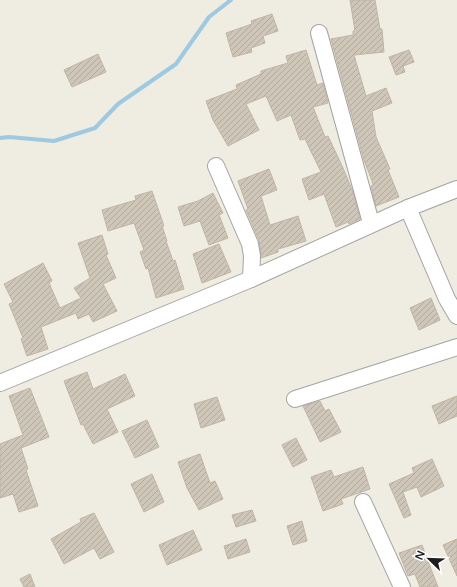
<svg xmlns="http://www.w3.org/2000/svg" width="457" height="587" viewBox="0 0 457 587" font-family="'Varela Round',sans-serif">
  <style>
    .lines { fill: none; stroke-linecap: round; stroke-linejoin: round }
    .stream { stroke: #9ec9e1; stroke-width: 4 }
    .building { fill: url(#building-hatch); stroke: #c2b4a3 }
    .minor-casing { stroke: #a4a4a4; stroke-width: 18 }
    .minor { stroke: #fff; stroke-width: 16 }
  </style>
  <defs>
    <pattern id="building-hatch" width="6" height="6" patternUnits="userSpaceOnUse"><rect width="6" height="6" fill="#cfc6ba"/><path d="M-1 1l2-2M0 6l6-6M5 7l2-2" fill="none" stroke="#b1aa9f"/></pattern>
  </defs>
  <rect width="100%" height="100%" fill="#efece2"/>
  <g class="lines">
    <path class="stream" d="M0,138L9,137L54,141L95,128L118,104L176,64L209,17L231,0"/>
  </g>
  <g class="building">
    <path d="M350,0H375L380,29H382L384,52L354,55L366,96L386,88L392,103L372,111L376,137L390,169L388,170L399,197L376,206L371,186L373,185L372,181L364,160L331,39L353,35V31H355Z"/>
    <path d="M272,14L278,31L263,36L265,43L251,48L252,52L233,57L226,33L252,24L251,21Z"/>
    <path d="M306,50L317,85L323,83L328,103L313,107L325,137L328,136L343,168L353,192L360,219L349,224L348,222L336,227L324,194L309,200L302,179L321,172L305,139L300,140L291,115L277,121L266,96L246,104L259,130L228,146L213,120L206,101L237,89L236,85L261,74V71L288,63L286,56Z"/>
    <path d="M409,50L414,62L403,66L405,72L396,75L389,57Z"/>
    <path d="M98,54L106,72L72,87L64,70Z"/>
    <path d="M269,169L277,190L261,196L270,225L298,216L306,241L278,249V252L261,258L259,240L246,210L248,209L238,181Z"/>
    <path d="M152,191L164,226H162L167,241H166L173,261L175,260L184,289L156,298L148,268L146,269L140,252L144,250L134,223L108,231L102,210L136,200L135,196Z"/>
    <path d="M213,193L223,213L219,215L228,238L209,245L200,221L184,226L178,207L198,201Z"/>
    <path d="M102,235L108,254L106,255L116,278L103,284L117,311L93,322L89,314L78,319L76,313L41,327L48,349L27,356L21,339L23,338L9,304L13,302L4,284L43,263L52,281L49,283L60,308L81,298L74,288L90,278L78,243Z"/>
    <path d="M219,244L231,272L202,283L193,254Z"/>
    <path d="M431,298L440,320L419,330L410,308Z"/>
    <path d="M87,372L93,389L125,374L135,396L107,409L118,432L93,444L83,424L81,425L64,381Z"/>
    <path d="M30,388L49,437L21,448L28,469L26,470L38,506L19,512L13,494L0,498V444L23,435L9,396Z"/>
    <path d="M457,396V416L439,424L432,406Z"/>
    <path d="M217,397L225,420L201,428L194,404Z"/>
    <path d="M320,401L325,411L329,409L341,432L320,442L303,406Z"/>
    <path d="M147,420L159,447L135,458L122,431Z"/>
    <path d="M296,438L307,460L293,467L282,445Z"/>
    <path d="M200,454L210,483L215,481L223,499L199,510L187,488L178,462Z"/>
    <path d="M432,459L444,486L421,497L417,487L403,492L411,515L404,518L389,484L414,473L412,468Z"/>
    <path d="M363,467L370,489L341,499L343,504L323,511L311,477L331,470L334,477Z"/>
    <path d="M152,474L164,502L144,512L131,484Z"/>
    <path d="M252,510L256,521L236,527L232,515Z"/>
    <path d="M94,513L114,552L100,559L94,548L64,564L51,539L81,522L80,519Z"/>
    <path d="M302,521L307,541L293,545L287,526Z"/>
    <path d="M193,530L202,550L167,565L159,545Z"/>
    <path d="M246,539L250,552L228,559L224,546Z"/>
    <path d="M457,539V576L443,545Z"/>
    <path d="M422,545L431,569L438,587H420L415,574L408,576L399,553Z"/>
    <path d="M30,574L35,587H24L20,579Z"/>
  </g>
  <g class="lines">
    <defs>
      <g id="minor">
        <path d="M319,33L371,223"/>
        <path d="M216,166L250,244L252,256L251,279"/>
        <path d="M408,208L457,189"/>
        <path d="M0,383L251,279L408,208L447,299L457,316"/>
        <path d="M295,399L457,347"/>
        <path d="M363,502L402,587"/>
      </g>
    </defs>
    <use href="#minor" class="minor-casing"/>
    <use href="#minor" class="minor"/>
  </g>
  <g transform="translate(429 559) rotate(293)" stroke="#ffffff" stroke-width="3" paint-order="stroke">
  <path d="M0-3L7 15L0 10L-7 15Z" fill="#1d1d1d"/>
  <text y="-6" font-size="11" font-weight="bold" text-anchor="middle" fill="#1d1d1d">N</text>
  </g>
</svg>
